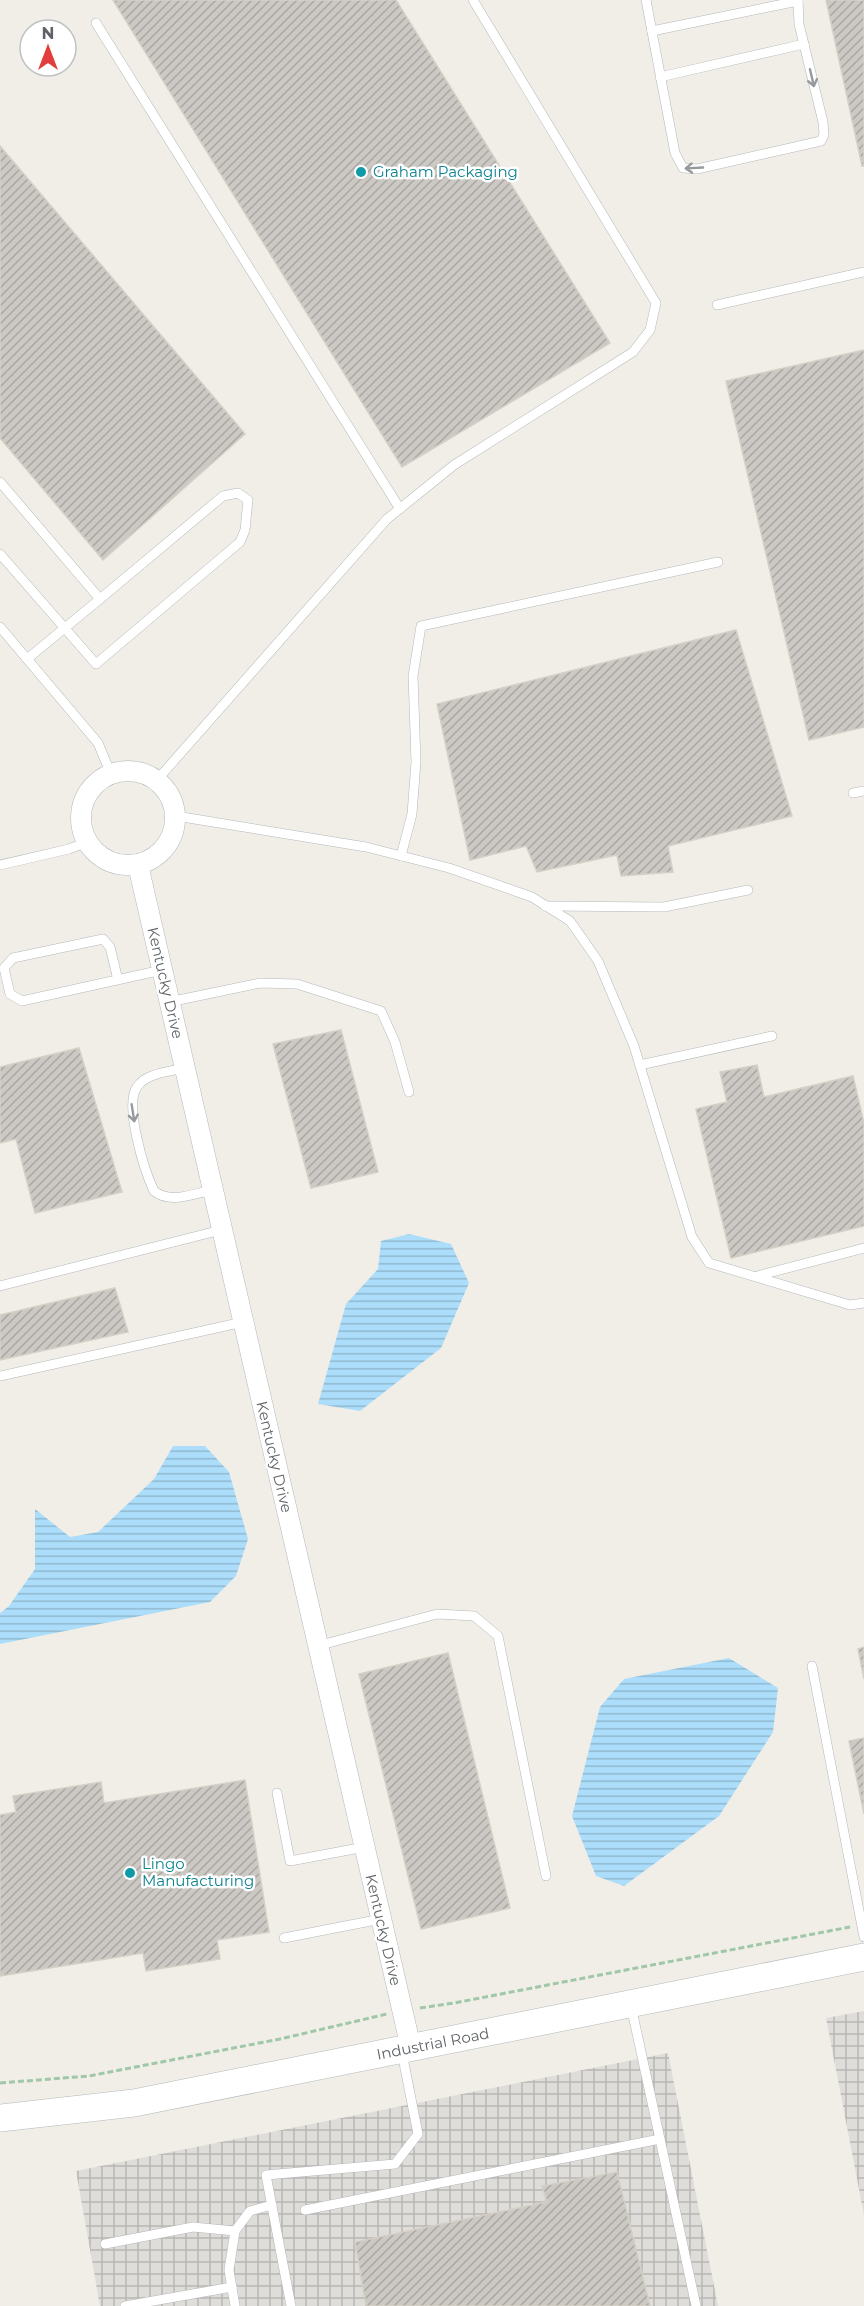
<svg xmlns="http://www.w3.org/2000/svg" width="864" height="2306" viewBox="0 0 864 2306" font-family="Montserrat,sans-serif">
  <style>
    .industrial { fill: url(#industrial-grid) }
    .water { fill: url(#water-rules) }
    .building { fill: url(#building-hatch); stroke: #d5cfc6; stroke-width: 1.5 }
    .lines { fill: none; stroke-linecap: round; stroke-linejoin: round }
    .lane-casing { stroke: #b4b8bb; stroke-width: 10 }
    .street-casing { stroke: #b4b8bb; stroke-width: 21 }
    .secondary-casing { stroke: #b3b7bb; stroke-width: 28 }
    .path { stroke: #9fc7a8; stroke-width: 3; stroke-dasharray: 6 3; stroke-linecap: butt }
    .lane { stroke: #fff; stroke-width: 9 }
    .street { stroke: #fff; stroke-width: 20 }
    .secondary { stroke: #fff; stroke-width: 27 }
    .oneway { stroke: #979a9c }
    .culture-dot { fill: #0f9aa8; stroke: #fff; stroke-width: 2 }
    .labels { text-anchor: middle; stroke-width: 5; stroke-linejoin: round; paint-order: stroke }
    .culture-label { font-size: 15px; fill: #0d838f; stroke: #fff; text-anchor: start }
    .street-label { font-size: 15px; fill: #5f6367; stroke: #fff }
  </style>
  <defs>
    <pattern id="industrial-grid" width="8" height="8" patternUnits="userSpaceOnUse" patternTransform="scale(1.5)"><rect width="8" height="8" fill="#dfddd9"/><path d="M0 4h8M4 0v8" fill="none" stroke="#b8b7b4"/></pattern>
    <pattern id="water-rules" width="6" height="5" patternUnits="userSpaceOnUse" patternTransform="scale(1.5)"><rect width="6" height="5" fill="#acdefb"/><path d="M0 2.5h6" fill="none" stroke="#8fb8cf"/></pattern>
    <pattern id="building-hatch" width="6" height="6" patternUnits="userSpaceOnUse" patternTransform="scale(1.5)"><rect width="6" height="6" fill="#ccc9c4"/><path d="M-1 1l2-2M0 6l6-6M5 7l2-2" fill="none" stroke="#a9a7a3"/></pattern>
  </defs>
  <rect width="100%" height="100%" fill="#f0eee7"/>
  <g class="industrial">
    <path d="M864,2011V2215L826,2018Z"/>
    <path d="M668,2053L718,2306H100L76,2171Z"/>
  </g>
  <g class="water">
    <path d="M409,1234L451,1244L469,1283L441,1348L360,1411L318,1404L346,1304L378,1269L381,1241Z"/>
    <path d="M173,1446H205L229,1472L248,1539L236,1576L210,1602L0,1644V1613L9,1606L35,1569V1509L70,1537L98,1532L154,1479Z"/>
    <path d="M729,1658L778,1688L773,1732L719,1816L624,1886L596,1876L572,1816L600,1707L624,1679Z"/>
  </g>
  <g class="building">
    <path d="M113,0H396L610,343L402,467Z"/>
    <path d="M826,0H864V166H862Z"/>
    <path d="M0,146L245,434L103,560L0,438Z"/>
    <path d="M864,350V727L809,740L726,381Z"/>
    <path d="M736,630L792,816L668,846L673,872L621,876L617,855L537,872L526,846L470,860L437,704Z"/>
    <path d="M341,1030L378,1172L311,1188L273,1044Z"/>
    <path d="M79,1048L122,1192L35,1213L16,1139L0,1143V1067Z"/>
    <path d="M757,1065L764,1097L853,1076L864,1123V1226L731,1258L696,1109L727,1102L720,1072Z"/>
    <path d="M115,1288L128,1332L0,1360V1315Z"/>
    <path d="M864,1647V1679L858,1649Z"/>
    <path d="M448,1653L510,1908L421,1929L359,1674Z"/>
    <path d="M864,1738V1814L849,1741Z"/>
    <path d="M245,1780L269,1932L217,1940L220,1959L146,1971L143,1953L0,1976V1815L16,1812L13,1796L101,1782L104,1803Z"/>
    <path d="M617,2172L650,2306H366L355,2242L547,2202L542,2186Z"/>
  </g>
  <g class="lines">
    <defs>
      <g id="lane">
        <path d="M646,0L675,153L683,168L697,169L821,141L824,135L823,122L799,24L798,0"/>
        <path d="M96,23L400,509"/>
        <path d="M652,31L798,1"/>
        <path d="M660,77L804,44"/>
        <path d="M717,305L864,272"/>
        <path d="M0,482L100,599L223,496L238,493L248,500L245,530L240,542L96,664L0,554"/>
        <path d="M0,627L98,743L111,774"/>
        <path d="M27,659L100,599"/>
        <path d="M157,780L387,519L454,465L633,352L650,330L656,303L473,0"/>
        <path d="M853,793L864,791"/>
        <path d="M176,816L366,847L449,868L532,897L570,921L598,961L634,1046L692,1237L709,1263L850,1305L864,1303"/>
        <path d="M401,856L412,814L416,762L413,676L421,626L718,562"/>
        <path d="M0,865L69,849L87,842"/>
        <path d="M545,906L664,907L748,890"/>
        <path d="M118,980L110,947L103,939L13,958L4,968L10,994L22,1001L162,970"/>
        <path d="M169,1002L260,983L297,984L381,1011L395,1042L409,1092"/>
        <path d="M640,1065L772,1036"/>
        <path d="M184,1068C169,1072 146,1073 137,1087C124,1105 144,1170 154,1191C170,1204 193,1194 212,1190"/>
        <path d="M757,1276L864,1248"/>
        <path d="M0,1286L221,1230"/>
        <path d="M0,1376L243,1322"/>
        <path d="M317,1646L437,1614L474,1616L498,1636L546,1876"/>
        <path d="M812,1666L864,1937"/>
        <path d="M277,1793L290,1861L365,1847"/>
        <path d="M284,1938L381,1919"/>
        <path d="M660,2139L696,2306"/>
        <path d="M305,2210L660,2139L631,2006"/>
        <path d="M235,2231L229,2270L235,2306"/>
        <path d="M105,2244L193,2227L235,2231L250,2211L272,2205"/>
        <path d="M125,2306L232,2287"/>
        <path d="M291,2306L266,2175L395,2164L418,2134L402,2053"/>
      </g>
      <g id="street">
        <circle cx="128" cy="818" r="47"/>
        <path d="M138,865L411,2048"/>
      </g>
      <path id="secondary" d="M0,2118L134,2103L864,1957"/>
    </defs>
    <use href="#lane" class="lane-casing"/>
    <use href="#street" class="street-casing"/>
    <use href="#secondary" class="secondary-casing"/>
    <g class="path">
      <path d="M420,2008L454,2003L850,1927"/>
      <path d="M0,2083L89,2076L280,2039L387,2014"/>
    </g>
    <use href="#lane" class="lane"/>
    <use href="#street" class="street"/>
    <use href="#secondary" class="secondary"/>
  </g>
  <defs><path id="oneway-shaft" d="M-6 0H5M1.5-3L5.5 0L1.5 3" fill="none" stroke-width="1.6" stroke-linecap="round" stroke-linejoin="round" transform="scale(1.5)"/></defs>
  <g class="oneway">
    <use href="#oneway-shaft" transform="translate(812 78) rotate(77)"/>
    <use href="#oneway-shaft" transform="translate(694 168) rotate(177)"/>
    <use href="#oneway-shaft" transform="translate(133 1113) rotate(81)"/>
  </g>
  <g class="culture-dot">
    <circle cx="361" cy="172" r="6"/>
    <circle cx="130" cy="1873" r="6"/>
  </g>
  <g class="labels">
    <g class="culture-label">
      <text x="373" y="177">Graham Packaging</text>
      <text x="142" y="1869">Lingo<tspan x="142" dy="17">Manufacturing</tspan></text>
    </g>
    <g class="street-label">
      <text transform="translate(165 983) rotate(77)" y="5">Kentucky Drive</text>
      <text transform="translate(274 1457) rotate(77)" y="5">Kentucky Drive</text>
      <text transform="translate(383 1930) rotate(77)" y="5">Kentucky Drive</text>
      <text transform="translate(433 2044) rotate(-11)" y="5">Industrial Road</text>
    </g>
  </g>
  <g transform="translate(48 48)"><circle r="28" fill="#ffffff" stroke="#bfc1c2" stroke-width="1.5"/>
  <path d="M0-4.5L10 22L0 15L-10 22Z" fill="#e23e3b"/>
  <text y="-9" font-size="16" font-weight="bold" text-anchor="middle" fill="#5f6367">N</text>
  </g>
</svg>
